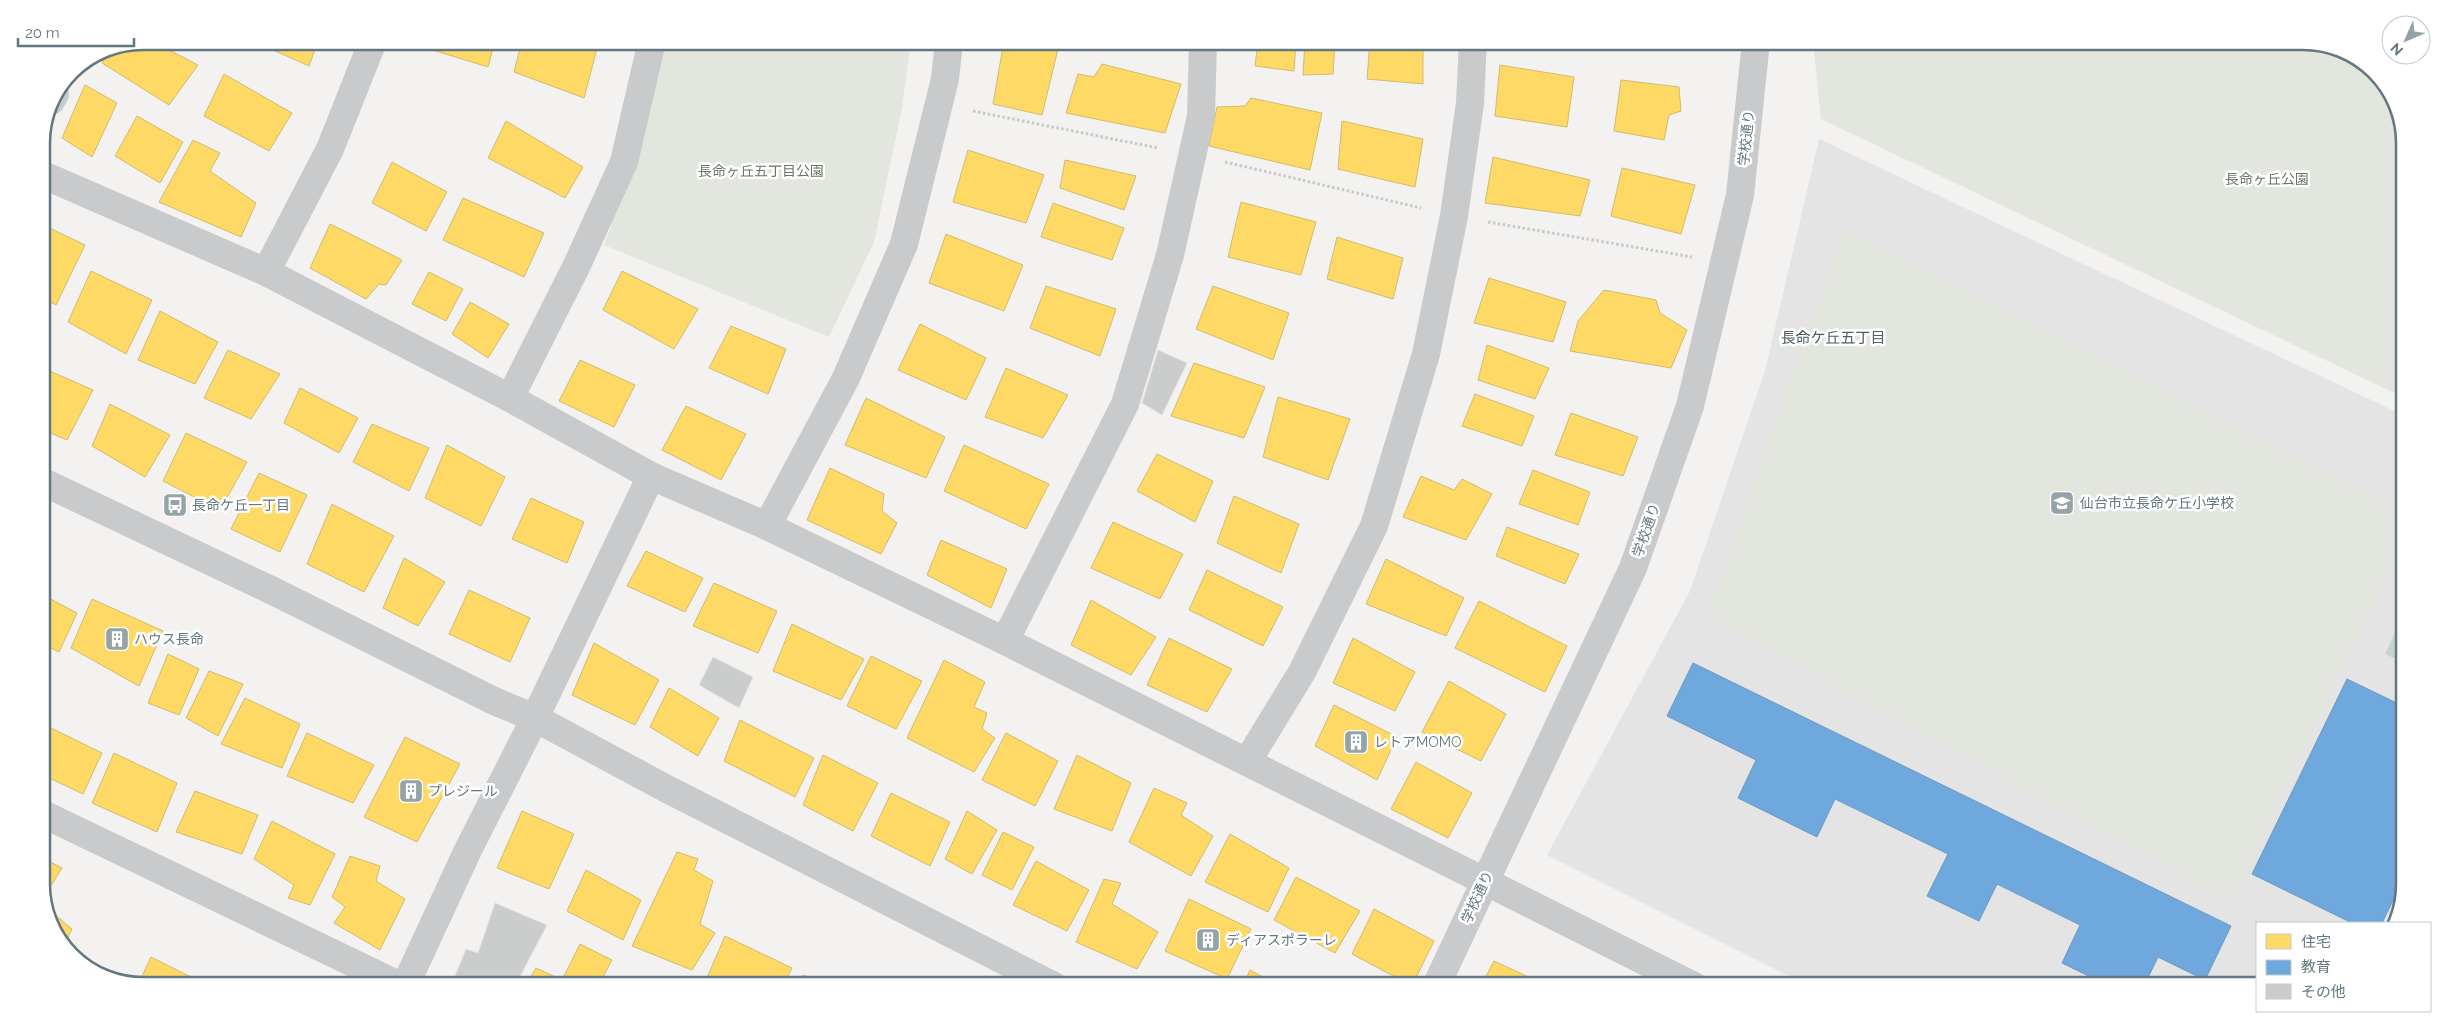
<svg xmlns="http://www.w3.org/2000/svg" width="2446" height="1027" viewBox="0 0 2446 1027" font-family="Raleway,'Noto Sans JP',sans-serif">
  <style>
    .built { fill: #e3e4e3 }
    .green { fill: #e3e5df }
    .water { fill: #c8d2d4 }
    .homes { fill: #ffd966; stroke: #d0bc6e }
    .schools { fill: #6fa8dc; stroke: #6b99c1 }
    .building { fill: #cbcdcd; stroke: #e2e2e1 }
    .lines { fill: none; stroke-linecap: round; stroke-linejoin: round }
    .path { stroke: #c7c8c7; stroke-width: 3; stroke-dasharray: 2.5 2.5; stroke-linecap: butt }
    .minor { stroke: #c8cacb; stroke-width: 28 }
    .labels { text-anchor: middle; stroke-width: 5; stroke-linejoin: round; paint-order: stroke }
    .street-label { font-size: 14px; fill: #637781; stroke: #fff }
    .park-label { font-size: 14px; fill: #697862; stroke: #fff }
    .poi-label { font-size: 14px; fill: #637781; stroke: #fff; text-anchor: start }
    .neighbourhood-label { font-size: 15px; fill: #515f66; stroke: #fff }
    .rim { fill: none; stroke: #637781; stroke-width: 2.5 }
  </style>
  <rect width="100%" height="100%" fill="#f3f2f1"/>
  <path class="built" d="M1819,139L2405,416V882L2385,923H2257V986H1809L1547,855L1690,591L1765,371Z"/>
  <g class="green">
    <path d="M665,41H911L902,108L874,242L829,337L604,245L636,157Z"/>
    <path d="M1813,41H2303L2342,49L2384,81L2405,136V398L1821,119Z"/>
    <path d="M1845,227L2405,513V532L2231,902L1707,616Z"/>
  </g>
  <path class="water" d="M2405,613V663L2385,654Z"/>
  <g class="homes">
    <path d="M143,41H152L198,65L169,105L102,63L109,48Z"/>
    <path d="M253,41H318L309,66Z"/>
    <path d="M424,41H495L488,67L423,47Z"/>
    <path d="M522,41H545L556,44V41H599L584,98L514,72Z"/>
    <path d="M1004,41H1041L1059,45L1042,115L993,104Z"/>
    <path d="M1258,41H1296L1294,71L1255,66Z"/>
    <path d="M1305,41H1335L1333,74L1303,75Z"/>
    <path d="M1370,41H1423V84L1367,79Z"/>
    <path d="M1631,41H1683V44Z"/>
    <path d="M1102,64L1181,84L1165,133L1066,113L1078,74L1094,77Z"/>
    <path d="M1500,65L1574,77L1567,127L1495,116Z"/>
    <path d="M224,74L292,113L269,151L204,116Z"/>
    <path d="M1621,80L1679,87L1681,111L1669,115L1664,140L1614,131Z"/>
    <path d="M85,85L117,103L92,157L62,138Z"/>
    <path d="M1251,98L1322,113L1310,170L1209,146L1217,107L1245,106Z"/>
    <path d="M137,116L183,142L160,183L115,156Z"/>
    <path d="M506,121L583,167L565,198L488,158Z"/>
    <path d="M1342,121L1423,139L1415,187L1338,169Z"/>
    <path d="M193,140L220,153L210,171L256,203L241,237L159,202Z"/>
    <path d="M968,150L1044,175L1026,223L953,202Z"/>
    <path d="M1493,157L1590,180L1580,216L1485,203Z"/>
    <path d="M1065,160L1136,176L1124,210L1060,188Z"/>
    <path d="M392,162L447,192L426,231L372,203Z"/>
    <path d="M1622,168L1695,185L1681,234L1611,216Z"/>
    <path d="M463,198L544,233L524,277L443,240Z"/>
    <path d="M1241,202L1316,222L1301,275L1228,257Z"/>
    <path d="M1053,203L1124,228L1112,260L1041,237Z"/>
    <path d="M41,224L85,245L56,305L41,297Z"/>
    <path d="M330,224L402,260L386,285L379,284L366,299L310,268Z"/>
    <path d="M946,234L1023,265L1004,311L929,283Z"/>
    <path d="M1337,237L1403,258L1393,299L1327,279Z"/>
    <path d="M91,271L152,300L126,354L68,322Z"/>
    <path d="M622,271L698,309L674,349L603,310Z"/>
    <path d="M429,272L463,289L446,321L412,304Z"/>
    <path d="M1489,278L1566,302L1553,342L1474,323Z"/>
    <path d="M1046,286L1116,309L1100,356L1030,328Z"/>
    <path d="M1213,286L1289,313L1273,360L1196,329Z"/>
    <path d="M1604,290L1656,300L1660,313L1687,330L1671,368L1570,351L1578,321Z"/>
    <path d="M470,302L509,324L488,358L452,334Z"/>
    <path d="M160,311L218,342L195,384L138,360Z"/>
    <path d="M920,324L986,358L966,400L898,370Z"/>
    <path d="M731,326L786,349L768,394L709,368Z"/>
    <path d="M1487,345L1549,368L1535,399L1478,380Z"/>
    <path d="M228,350L280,374L251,419L204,398Z"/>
    <path d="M580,360L635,385L614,427L559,401Z"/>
    <path d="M1194,363L1265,387L1244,438L1171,416Z"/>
    <path d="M43,368L93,390L67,440L41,429Z"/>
    <path d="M1006,368L1068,395L1043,438L985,417Z"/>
    <path d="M300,388L358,418L339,453L284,423Z"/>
    <path d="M1475,394L1534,416L1522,446L1462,426Z"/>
    <path d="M1278,397L1350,419L1328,480L1263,457Z"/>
    <path d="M866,398L945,437L926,478L845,445Z"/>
    <path d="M110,404L170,435L145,477L92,446Z"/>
    <path d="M686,406L746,434L721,480L662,450Z"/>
    <path d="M1571,413L1638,437L1623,476L1555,455Z"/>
    <path d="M372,424L429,448L409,491L353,462Z"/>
    <path d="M186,433L247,462L220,510L163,481Z"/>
    <path d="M447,445L505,477L481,526L425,498Z"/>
    <path d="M964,445L1049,484L1026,529L944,491Z"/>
    <path d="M1157,454L1213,481L1195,522L1137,491Z"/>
    <path d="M830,468L884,494L882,511L897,523L881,554L807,520Z"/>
    <path d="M1533,470L1590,492L1578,525L1519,504Z"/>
    <path d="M259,473L307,495L280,552L231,529Z"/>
    <path d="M1421,476L1454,490L1462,479L1492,494L1466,540L1403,517Z"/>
    <path d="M1234,496L1299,524L1281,573L1217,543Z"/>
    <path d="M531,498L584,522L567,563L512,539Z"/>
    <path d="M332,504L394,536L364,592L307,564Z"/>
    <path d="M1113,522L1183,554L1160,599L1091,568Z"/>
    <path d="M1507,527L1579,554L1565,584L1496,556Z"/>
    <path d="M941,540L1007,569L991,608L927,575Z"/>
    <path d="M646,551L703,578L685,612L627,586Z"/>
    <path d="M404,558L445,582L418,626L383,608Z"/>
    <path d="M1386,559L1464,598L1446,636L1366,604Z"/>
    <path d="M1207,570L1283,607L1263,646L1189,610Z"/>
    <path d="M714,583L777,611L758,653L693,626Z"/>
    <path d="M469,590L530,618L510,662L449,634Z"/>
    <path d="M41,594L77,613L59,652L41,643Z"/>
    <path d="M92,599L163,631L139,686L71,648Z"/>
    <path d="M1091,600L1156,637L1131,675L1071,645Z"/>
    <path d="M1479,601L1567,646L1545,692L1455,648Z"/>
    <path d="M792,624L864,659L841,700L773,671Z"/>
    <path d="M1169,638L1232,669L1207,712L1147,685Z"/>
    <path d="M1353,638L1415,672L1395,711L1333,683Z"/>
    <path d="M594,643L659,680L635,725L572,695Z"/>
    <path d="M168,654L199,669L179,715L148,703Z"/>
    <path d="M871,656L922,681L896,729L847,706Z"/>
    <path d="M944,660L985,682L974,707L987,713L982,729L995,738L974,772L907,738Z"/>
    <path d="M209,671L243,684L218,736L186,718Z"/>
    <path d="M1449,681L1506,714L1481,761L1422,732Z"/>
    <path d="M669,688L719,718L698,756L650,727Z"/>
    <path d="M245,698L300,724L282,768L221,744Z"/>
    <path d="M1334,705L1397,737L1377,780L1315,746Z"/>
    <path d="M740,720L814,758L795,797L724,761Z"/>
    <path d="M45,725L102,753L83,794L41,774V733Z"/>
    <path d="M307,733L374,765L353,803L287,776Z"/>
    <path d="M1006,733L1058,761L1035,806L982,780Z"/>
    <path d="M405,737L460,764L417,842L364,817Z"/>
    <path d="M114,753L177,783L157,832L92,803Z"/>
    <path d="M823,755L878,783L853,831L803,805Z"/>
    <path d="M1077,755L1131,783L1112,831L1054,809Z"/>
    <path d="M1416,762L1472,793L1448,838L1391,809Z"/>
    <path d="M1154,788L1187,803L1181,815L1213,836L1191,876L1129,842Z"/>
    <path d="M195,791L258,815L242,854L176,832Z"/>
    <path d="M891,793L950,822L930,866L871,836Z"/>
    <path d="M522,811L574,834L549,889L497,868Z"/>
    <path d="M967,811L997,830L972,874L945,859Z"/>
    <path d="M272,821L335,854L310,905L288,898L294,885L254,859Z"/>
    <path d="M1003,832L1034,847L1012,890L982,875Z"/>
    <path d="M1230,834L1289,868L1268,912L1205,882Z"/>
    <path d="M677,852L698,859L694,870L713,881L700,924L715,933L692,970L632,946Z"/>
    <path d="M350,856L380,866L376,881L405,899L380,950L334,923L345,907L332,897Z"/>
    <path d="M41,857L62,868L44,897L41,891Z"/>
    <path d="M1036,861L1089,890L1067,931L1013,905Z"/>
    <path d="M586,870L641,900L623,940L567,911Z"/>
    <path d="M1296,877L1360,911L1335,953L1274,920Z"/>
    <path d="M1104,879L1121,883L1112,904L1158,932L1137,969L1076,942Z"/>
    <path d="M1189,899L1251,929L1227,979L1165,951Z"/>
    <path d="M1374,909L1434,941L1412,986L1352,954Z"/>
    <path d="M49,910L72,929L63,947L62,946Z"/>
    <path d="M725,936L792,968L783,986H724L707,978Z"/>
    <path d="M580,944L612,960L598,986H525L536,968L562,980Z"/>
    <path d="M151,957L209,986L138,985Z"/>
    <path d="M1494,961L1548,986H1481Z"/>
    <path d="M1250,970L1279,986H1243Z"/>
    <path d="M803,975L825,986H798Z"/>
  </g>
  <g class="schools">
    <path d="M1693,663L2231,926L2205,980L2158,957L2144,986H2109L2062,963L2080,925L1997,884L1979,921L1927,896L1948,854L1835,799L1817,837L1738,798L1756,760L1667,716Z"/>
    <path d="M2347,679L2405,707V876L2382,923H2352L2252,874Z"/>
  </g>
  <g class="building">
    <path d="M1158,350L1187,363L1162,415L1142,403Z"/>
    <path d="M713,657L753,677L739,708L699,685Z"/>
    <path d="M495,903L547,925L515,986H451L466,949L478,953Z"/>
  </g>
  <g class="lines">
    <g class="path">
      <path d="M973,111L1158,148"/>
      <path d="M1225,162L1421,208"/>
      <path d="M1488,222L1692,257"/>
    </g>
    <g class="minor">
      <path d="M51,101L55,94"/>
      <path d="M41,174L266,272L510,398L651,476L767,526L1005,641L1694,986"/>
      <path d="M266,272L330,149L373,41"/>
      <path d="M510,398L577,265L624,162L652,41"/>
      <path d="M41,481L271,590L494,701L535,718L665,788L1054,986"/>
      <path d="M767,526L846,378L904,244L945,79L949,41"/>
      <path d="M1005,641L1125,404L1170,255L1201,116L1203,41"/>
      <path d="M1247,762L1302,672L1374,526L1426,354L1454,216L1470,103L1473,41"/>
      <path d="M41,813L401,986"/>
      <path d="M405,986L468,850L535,718L651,476"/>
      <path d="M1436,986L1633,568L1690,406L1740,195L1756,41"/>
    </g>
  </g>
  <defs>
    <symbol id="school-square" viewBox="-11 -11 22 22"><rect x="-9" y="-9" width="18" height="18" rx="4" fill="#95a2a8" stroke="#fff"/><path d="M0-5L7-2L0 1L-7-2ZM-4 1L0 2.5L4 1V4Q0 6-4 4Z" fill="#fff"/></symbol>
    <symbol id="bus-square" viewBox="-11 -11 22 22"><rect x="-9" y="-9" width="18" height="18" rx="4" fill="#95a2a8" stroke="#fff"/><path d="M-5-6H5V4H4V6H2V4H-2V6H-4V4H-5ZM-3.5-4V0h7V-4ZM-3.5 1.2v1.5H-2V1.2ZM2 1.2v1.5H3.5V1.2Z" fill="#fff"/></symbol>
    <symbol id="building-square" viewBox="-11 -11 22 22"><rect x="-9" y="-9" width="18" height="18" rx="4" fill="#95a2a8" stroke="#fff"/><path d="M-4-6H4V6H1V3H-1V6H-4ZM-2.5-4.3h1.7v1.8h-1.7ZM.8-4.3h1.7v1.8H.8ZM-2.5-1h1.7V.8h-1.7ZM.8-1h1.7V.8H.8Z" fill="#fff"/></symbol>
  </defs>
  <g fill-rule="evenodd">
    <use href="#school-square" x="2048" y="489" width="28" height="28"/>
    <use href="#bus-square" x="161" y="491" width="28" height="28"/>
    <use href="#building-square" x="103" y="625" width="28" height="28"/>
    <use href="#building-square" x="1342" y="728" width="28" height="28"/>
    <use href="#building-square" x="397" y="777" width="28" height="28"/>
    <use href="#building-square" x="1194" y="926" width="28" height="28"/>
  </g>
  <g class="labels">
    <g class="street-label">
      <text transform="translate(1746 138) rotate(-84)" y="5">学校通り</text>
      <text transform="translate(1646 530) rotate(-71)" y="5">学校通り</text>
      <text transform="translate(1477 897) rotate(-65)" y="5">学校通り</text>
    </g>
    <g class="park-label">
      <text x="761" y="176">長命ヶ丘五丁目公園</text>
      <text x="2267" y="184">長命ヶ丘公園</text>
    </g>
    <g class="poi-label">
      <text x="2080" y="508">仙台市立長命ケ丘小学校</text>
      <text x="192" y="510">長命ケ丘一丁目</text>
      <text x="134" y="644">ハウス長命</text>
      <text x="1374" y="747">レトアMOMO</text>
      <text x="428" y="796">プレジール</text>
      <text x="1226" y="945">ディアスポラーレ</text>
    </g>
    <g class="neighbourhood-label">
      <text x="1833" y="343">長命ケ丘五丁目</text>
    </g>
  </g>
  <path d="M0 0H2446V1027H0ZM143 50H2303A93 93 0 0 1 2396 143V884A93 93 0 0 1 2303 977H143A93 93 0 0 1 50 884V143A93 93 0 0 1 143 50Z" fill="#fff" fill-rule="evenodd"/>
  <path class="rim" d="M143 50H2303A93 93 0 0 1 2396 143V884A93 93 0 0 1 2303 977H143A93 93 0 0 1 50 884V143A93 93 0 0 1 143 50Z"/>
  <rect x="2256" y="922" width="175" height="90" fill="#ffffff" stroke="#c1c9cd"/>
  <rect x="2266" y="934" width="25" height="15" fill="#ffd966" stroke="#c1c9cd"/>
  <text x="2301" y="947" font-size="15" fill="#637781">住宅</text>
  <rect x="2266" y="960" width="25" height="15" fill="#6fa8dc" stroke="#c1c9cd"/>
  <text x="2301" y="972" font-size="15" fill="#637781">教育</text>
  <rect x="2266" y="984" width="25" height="15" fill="#cbcdcd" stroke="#c1c9cd"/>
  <text x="2301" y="997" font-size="15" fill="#637781">その他</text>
  <g transform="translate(2406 40) rotate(225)"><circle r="24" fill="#ffffff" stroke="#c1c9cd"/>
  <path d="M0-4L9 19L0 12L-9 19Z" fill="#95a2a8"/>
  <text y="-8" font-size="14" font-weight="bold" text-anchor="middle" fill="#637781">N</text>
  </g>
  <path d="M18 38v8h116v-8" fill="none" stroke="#637781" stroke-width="2.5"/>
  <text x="25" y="38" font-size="15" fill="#637781" stroke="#ffffff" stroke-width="4" paint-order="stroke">20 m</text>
</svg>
